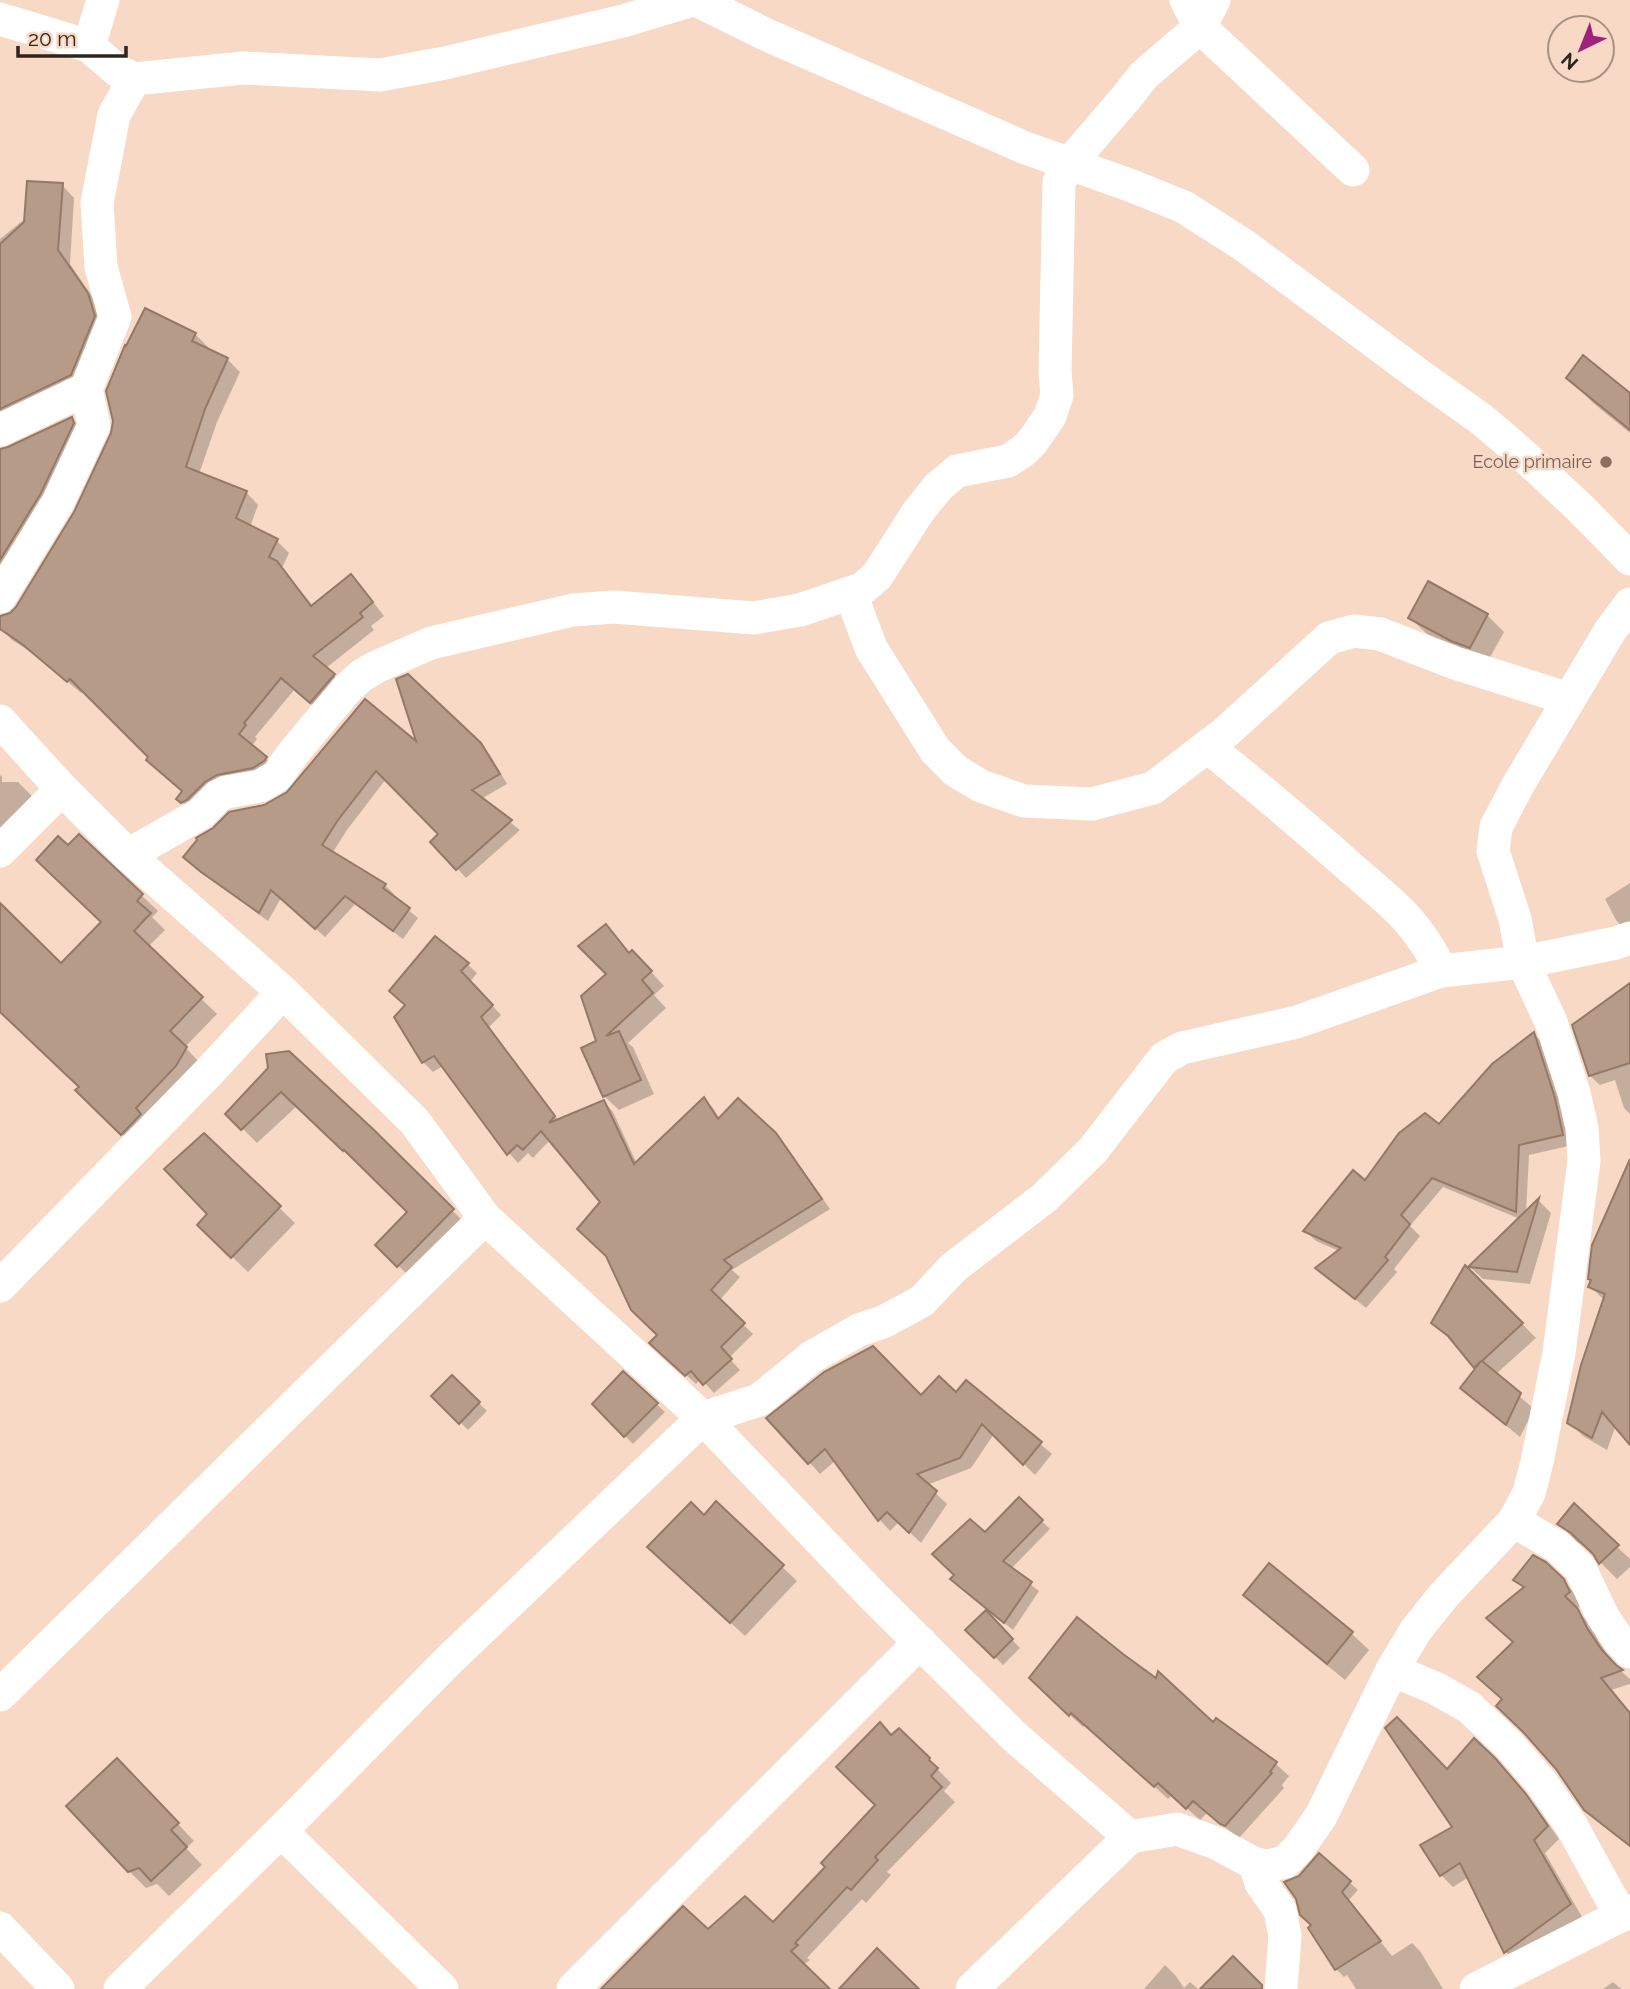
<svg xmlns="http://www.w3.org/2000/svg" width="1630" height="1989" viewBox="0 0 1630 1989" font-family="Raleway,sans-serif">
  <style>
    .shadow { fill: #0003 }
    .building { fill: #b79b89; stroke: #957968; stroke-width: 2 }
    .lines { fill: none; stroke-linecap: round; stroke-linejoin: round }
    .street { stroke: #fff; stroke-width: 33 }
    .education-dot { fill: #8d6e63; stroke: #f7d9c5; stroke-width: 2.5 }
    .labels { text-anchor: middle; stroke-width: 5; stroke-linejoin: round; paint-order: stroke }
    .education-label { font-size: 18px; fill: #785e54; stroke: #f7d9c5; text-anchor: end }
  </style>
  <rect width="100%" height="100%" fill="#f7d9c5"/>
  <g class="shadow">
    <path d="M62,185L74,198L70,264L100,308L83,387L0,429V239L26,218Z"/>
    <path d="M146,310L195,334L208,347L207,350L227,359L240,372L217,422L199,474L246,492L258,505L250,527L277,541L289,553L282,568L313,606L351,577L363,589L384,616L371,626L374,630L326,668L346,688L323,714L294,690L255,737L257,739L252,746L279,770L195,814L178,798L184,792L84,690L81,693L37,656L12,640L0,628V618L11,615L17,609L77,511L113,433Z"/>
    <path d="M1568,378L1630,395V433L1593,403Z"/>
    <path d="M72,419L85,431L0,593V451Z"/>
    <path d="M1487,615L1504,632L1487,663L1470,657L1427,634L1410,618Z"/>
    <path d="M480,744L490,755L507,784L481,799L520,830L466,878L457,868L441,834L386,779L347,830L333,852L385,885L394,894L392,897L418,918L403,939L355,904L325,937L281,898L268,921L213,881L194,866L264,807L419,746Z"/>
    <path d="M0,775L2,777V782H18L31,795L32,817L0,849Z"/>
    <path d="M79,836L158,911L152,917L165,930L148,947L217,1014L185,1047L201,1064L137,1149L78,1090L81,1087L0,1010V906L61,965L103,922L68,847Z"/>
    <path d="M1630,883V933H1628L1616,920L1605,899Z"/>
    <path d="M605,926L631,954L646,966L664,986L654,995L666,1008L628,1043L633,1047L654,1094L619,1110L604,1096L598,1042L608,974Z"/>
    <path d="M467,964L477,973L470,982L501,1015L489,1027L559,1121L604,1102L613,1112L637,1164L704,1099L713,1108L720,1119L775,1134L785,1145L830,1209L732,1270L740,1277L719,1301L753,1334L729,1358L740,1370L714,1393L701,1379L696,1384L661,1352L659,1335L602,1202L550,1140L533,1158L528,1153L518,1163L509,1153L443,1066L433,1072L423,1062L397,1017Z"/>
    <path d="M1630,988V1114L1624,1108L1615,1080L1600,1085L1590,1076Z"/>
    <path d="M1534,1034L1544,1044L1573,1145L1529,1155L1526,1213L1539,1201L1551,1213L1530,1284L1483,1279L1470,1267L1520,1219L1443,1187L1410,1226L1420,1236L1394,1269L1397,1272L1366,1308L1317,1268L1339,1251L1316,1241L1305,1231L1439,1126Z"/>
    <path d="M270,1069L373,1132L467,1225L413,1280L377,1245L409,1212L360,1163L359,1165L297,1106L257,1143L228,1114Z"/>
    <path d="M204,1135L295,1223L248,1272L199,1225L209,1214Z"/>
    <path d="M1630,1233V1441L1616,1425L1607,1450L1583,1436L1569,1422L1605,1301L1590,1286Z"/>
    <path d="M1466,1267L1536,1338L1495,1375L1534,1409L1520,1437L1476,1401L1462,1388L1477,1369L1457,1344L1433,1323Z"/>
    <path d="M623,1373L665,1412L633,1444L594,1404Z"/>
    <path d="M452,1377L487,1411L468,1430L434,1396Z"/>
    <path d="M967,1382L1052,1454L1035,1475L994,1434L971,1468L927,1485L947,1504L921,1543L899,1522L890,1531L880,1520L836,1460L820,1474L769,1418L956,1394Z"/>
    <path d="M1019,1499L1050,1529L1011,1569L1039,1591L1013,1630L960,1587L985,1535Z"/>
    <path d="M716,1504L797,1581L745,1636L664,1561Z"/>
    <path d="M1574,1506L1630,1559V1567L1617,1579L1601,1563L1596,1555L1576,1541L1560,1524Z"/>
    <path d="M1545,1564L1576,1594L1581,1605L1576,1610L1590,1624L1599,1642L1614,1665L1630,1679V1684L1611,1690L1630,1713V1846L1599,1822L1585,1809L1557,1768L1504,1699L1524,1589L1515,1580Z"/>
    <path d="M1269,1566L1352,1634L1369,1650L1345,1680L1262,1612L1245,1595Z"/>
    <path d="M986,1612L1020,1648L1003,1665L968,1630Z"/>
    <path d="M1044,1691L1213,1724L1216,1720L1276,1764L1289,1776L1282,1785L1284,1788L1239,1838L1207,1813L1200,1820L1172,1795L1168,1799L1086,1724L1083,1727Z"/>
    <path d="M899,1730L951,1783L944,1791L955,1802L887,1872L891,1875L866,1903L862,1899L807,1958L810,1960L803,1965L828,1989H604L708,1932L773,1925L827,1867L877,1805L892,1737Z"/>
    <path d="M1507,1773L1537,1808L1559,1839L1545,1853L1582,1917L1518,1964L1506,1952L1469,1877L1453,1887L1441,1875L1423,1845L1455,1828Z"/>
    <path d="M134,1777L194,1841L186,1848L202,1865L169,1896L157,1884L146,1888L129,1871Z"/>
    <path d="M1319,1855L1358,1890L1348,1901L1392,1956L1412,1943L1420,1951L1443,1989H1356L1347,1975L1344,1977L1336,1969L1313,1925L1300,1877Z"/>
    <path d="M1165,1965L1176,1976L1184,1988L1190,1982L1198,1989H1144Z"/>
    <path d="M1613,1982L1621,1989H1603Z"/>
  </g>
  <g class="building">
    <path d="M27,181L63,183L58,250L88,293L95,316L71,375L0,409V244L24,222Z"/>
    <path d="M145,308L196,333L192,341L228,358L205,409L186,467L247,491L236,518L278,539L269,557L277,561L311,606L351,574L373,602L360,613L363,617L313,656L335,674L310,703L281,678L244,723L246,725L239,734L267,757L264,761L253,768L217,775L205,782L188,799L181,803L176,799L182,791L146,760L148,757L70,679L67,682L22,644L0,629V616L10,613L16,607L74,512L111,433L113,421L106,391L125,345L126,346Z"/>
    <path d="M1583,355L1630,393V430L1566,378Z"/>
    <path d="M72,417L74,423L41,493L0,560V449L8,447Z"/>
    <path d="M1428,581L1488,614L1470,648L1451,641L1408,618Z"/>
    <path d="M408,674L481,743L500,774L472,790L512,820L456,870L430,842L438,834L376,771L338,820L322,845L386,884L383,888L410,908L393,931L345,896L315,929L271,890L259,913L201,872L183,857L197,840L196,838L213,828L229,812L264,805L287,792L365,699L416,741L396,679Z"/>
    <path d="M79,834L143,894L137,901L151,913L134,931L203,997L170,1031L187,1047L176,1066L136,1108L141,1114L121,1135L75,1090L79,1087L0,1012V903L61,963L101,922L36,860L58,836L68,845Z"/>
    <path d="M606,924L629,953L632,950L652,971L642,980L653,993L606,1036L619,1031L641,1080L603,1097L581,1048L596,1041L581,996L606,974L578,946Z"/>
    <path d="M435,936L469,963L461,971L493,1005L481,1017L555,1116L549,1123L604,1100L634,1164L704,1097L718,1119L738,1098L776,1133L822,1199L724,1260L732,1267L711,1290L745,1323L721,1347L732,1359L703,1385L691,1371L685,1376L649,1343L657,1335L631,1310L606,1256L577,1229L600,1202L541,1131L523,1150L517,1145L507,1155L434,1056L422,1063L394,1017L405,1005L389,991Z"/>
    <path d="M1630,983V1063L1589,1076L1572,1025Z"/>
    <path d="M1534,1032L1555,1098L1563,1135L1519,1145L1516,1212L1432,1178L1401,1215L1410,1224L1385,1257L1388,1260L1355,1299L1315,1268L1341,1248L1303,1231L1353,1170L1365,1180L1399,1133L1425,1113L1439,1124L1492,1064Z"/>
    <path d="M289,1051L374,1130L454,1209L397,1267L375,1245L407,1212L344,1150L343,1151L281,1092L241,1130L225,1114L268,1068L266,1054Z"/>
    <path d="M204,1133L281,1206L231,1258L197,1225L207,1214L164,1169Z"/>
    <path d="M1630,1159V1445L1602,1412L1592,1438L1567,1423L1581,1365L1605,1294L1588,1287L1591,1280L1588,1279L1592,1245Z"/>
    <path d="M1539,1198L1517,1272L1468,1267Z"/>
    <path d="M1465,1265L1523,1323L1482,1361L1521,1393L1506,1425L1460,1388L1481,1361L1474,1368L1448,1336L1431,1323Z"/>
    <path d="M873,1346L921,1395L939,1376L956,1392L966,1380L1042,1442L1023,1465L982,1424L960,1458L917,1474L937,1491L909,1533L887,1512L878,1521L825,1449L808,1464L766,1418L824,1372Z"/>
    <path d="M623,1371L658,1403L624,1437L592,1404Z"/>
    <path d="M452,1375L480,1402L459,1424L431,1396Z"/>
    <path d="M1019,1497L1043,1520L1003,1561L1032,1582L1004,1623L950,1579L954,1575L932,1554L970,1519L985,1532Z"/>
    <path d="M716,1501L784,1565L730,1623L647,1547L691,1502L704,1515Z"/>
    <path d="M1574,1503L1619,1545L1599,1564L1593,1554L1571,1533L1557,1524Z"/>
    <path d="M1533,1555L1546,1562L1564,1579L1570,1592L1565,1596L1578,1609L1587,1628L1602,1650L1616,1665L1623,1670L1601,1678L1630,1713V1846L1584,1810L1556,1769L1523,1732L1496,1706L1502,1699L1477,1677L1513,1642L1486,1618L1524,1587L1513,1580Z"/>
    <path d="M1269,1563L1353,1632L1327,1664L1243,1595Z"/>
    <path d="M986,1610L1013,1639L994,1658L965,1630Z"/>
    <path d="M1077,1617L1123,1654L1156,1678L1158,1671L1213,1722L1216,1718L1277,1762L1270,1772L1272,1773L1225,1826L1220,1824L1193,1801L1186,1809L1158,1783L1154,1787L1071,1713L1069,1716L1029,1678Z"/>
    <path d="M1397,1717L1447,1769L1474,1738L1495,1758L1526,1794L1548,1826L1534,1840L1571,1904L1504,1953L1460,1863L1440,1876L1420,1845L1452,1827L1385,1728Z"/>
    <path d="M880,1722L891,1735L899,1728L930,1758L929,1760L938,1768L931,1776L942,1787L875,1857L878,1860L851,1890L847,1887L795,1943L798,1945L791,1951L830,1989H601L683,1906L708,1929L745,1896L773,1922L825,1867L821,1863L875,1805L836,1767Z"/>
    <path d="M117,1758L179,1823L171,1830L187,1847L151,1881L139,1868L128,1872L66,1806Z"/>
    <path d="M1319,1853L1351,1881L1342,1892L1381,1941L1335,1970L1308,1928L1311,1925L1300,1915L1296,1899L1284,1882L1299,1876Z"/>
    <path d="M877,1948L919,1989H839Z"/>
    <path d="M1233,1956L1262,1985V1989H1200Z"/>
  </g>
  <g class="lines">
    <g class="street">
      <path d="M103,0L89,46L118,71L134,79"/>
      <path d="M696,0L765,34L1023,147L1132,186L1184,207L1245,246L1419,375L1481,419L1521,453L1579,507L1630,559"/>
      <path d="M1186,0L1200,27L1353,170"/>
      <path d="M0,19L89,46"/>
      <path d="M0,430L86,389"/>
      <path d="M851,594L871,648L935,750L956,771L981,786L1024,801L1092,804L1153,788L1226,732L1329,638L1354,631L1380,634L1455,663L1569,699"/>
      <path d="M0,597L58,502L94,425L86,389L115,317L101,267L97,203L114,115L134,79L243,68L380,75L445,63L623,21L693,0"/>
      <path d="M0,721L62,789L128,855L283,992L415,1122L485,1218L703,1418L875,1598L1016,1738L1130,1837"/>
      <path d="M1208,747C1256,786 1304,826 1351,868C1390,902 1418,921 1441,971"/>
      <path d="M0,851L62,789"/>
      <path d="M128,855L200,814L218,796L226,792L260,786L277,776L294,752L346,690L361,676L376,667L431,643L573,610L614,607L754,618L800,610L862,589L877,576L918,512L938,487L957,471L1008,461L1023,451L1033,441L1050,416L1057,395L1055,372L1059,182L1070,163L1125,99L1144,75L1200,27L1214,0"/>
      <path d="M0,1286L208,1073L283,992"/>
      <path d="M1514,1521L1558,1547L1580,1568L1603,1617L1618,1639L1630,1652"/>
      <path d="M1392,1670L1435,1688L1469,1707L1509,1745L1541,1782L1571,1825L1621,1916"/>
      <path d="M0,1695L485,1218"/>
      <path d="M281,1831L442,1989"/>
      <path d="M1255,1864L1261,1883L1280,1910L1285,1936L1281,1989"/>
      <path d="M0,1928L58,1989"/>
      <path d="M120,1989L281,1831L447,1662L703,1418L759,1400L813,1356L859,1330L883,1322L922,1301L954,1267L1044,1198L1093,1150L1164,1058L1182,1048L1297,1022L1441,971L1523,962L1616,943L1630,938"/>
      <path d="M573,1989L920,1642"/>
      <path d="M972,1989L1130,1837L1177,1829L1216,1843L1255,1864L1268,1866L1285,1862L1298,1849L1321,1816L1392,1670L1416,1630L1444,1595L1514,1521L1529,1493L1537,1462L1559,1353L1584,1161L1582,1128L1574,1093L1551,1022L1523,962L1515,919L1493,851L1496,827L1518,785L1610,631L1630,604"/>
      <path d="M1476,1989L1630,1911"/>
    </g>
  </g>
  <circle class="education-dot" cx="1606" cy="462" r="7"/>
  <g class="labels">
    <g class="education-label">
      <text x="1592" y="468">Ecole primaire</text>
    </g>
  </g>
  <g transform="translate(1581 49) rotate(223)"><circle r="33" fill="#f7d9c5" stroke="#a79182" stroke-width="2"/>
  <path d="M0-5L12 26L0 18L-12 26Z" fill="#9e2279"/>
  <text y="-10" font-size="19" font-weight="bold" text-anchor="middle" fill="#2f241d">N</text>
  </g>
  <path d="M18 46v10h108v-10" fill="none" stroke="#2f241d" stroke-width="3.5"/>
  <text x="28" y="46" font-size="21" fill="#2f241d" stroke="#f7d9c5" stroke-width="5" paint-order="stroke">20 m</text>
</svg>
